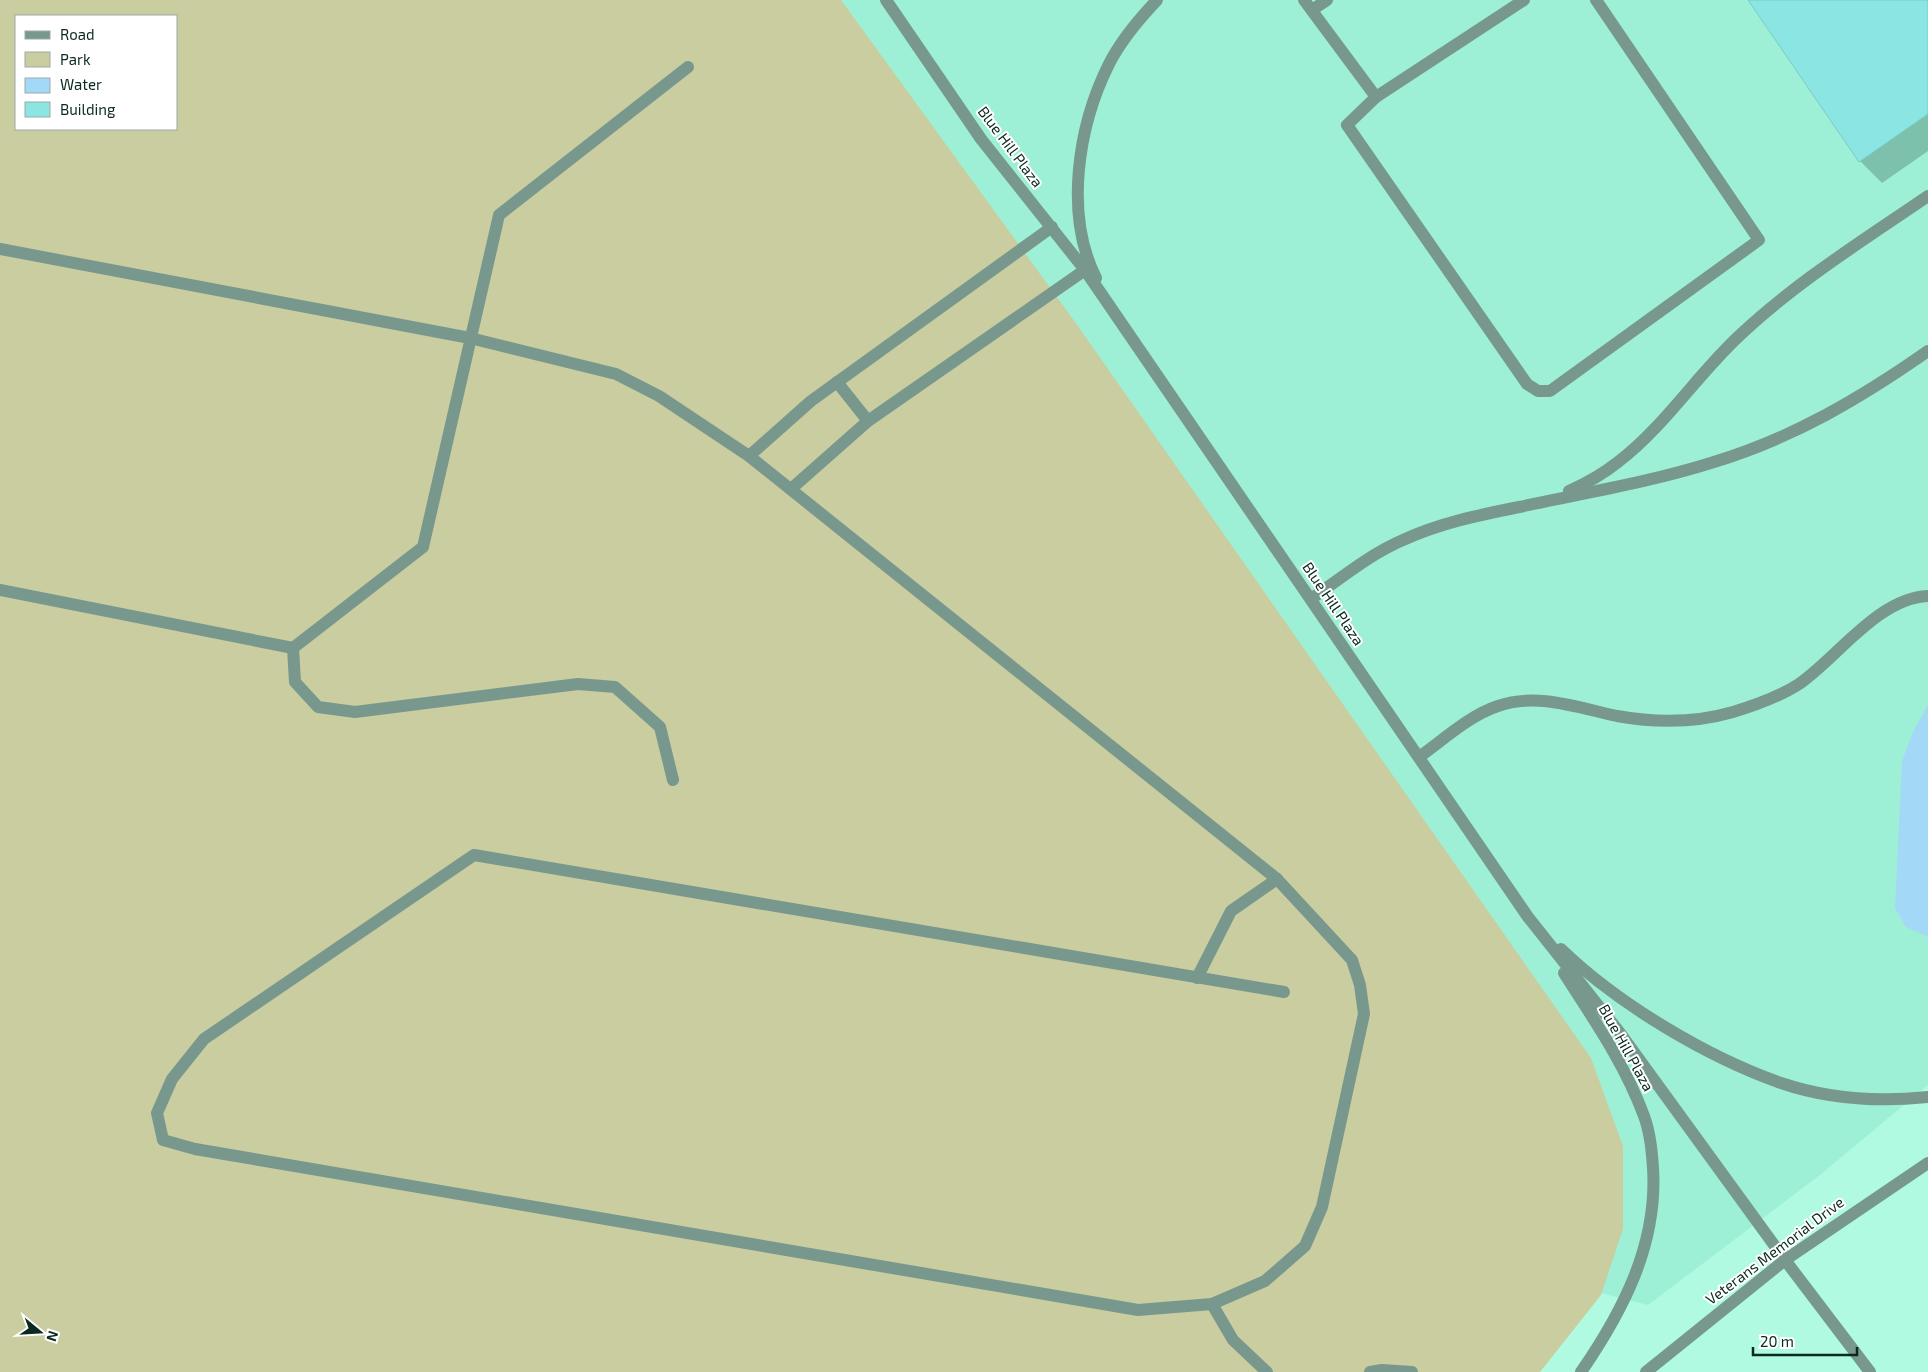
<svg xmlns="http://www.w3.org/2000/svg" width="1928" height="1372" viewBox="0 0 1928 1372" font-family="'Exo 2',sans-serif">
  <style>
    .built { fill: #9df0d6 }
    .green { fill: #c9cda0; fill-rule: evenodd }
    .water { fill: #a3d9f7 }
    .shadow { fill: #0003 }
    .building { fill: #8be5e2; stroke: #7acbc8 }
    .lines { fill: none; stroke-linecap: round; stroke-linejoin: round }
    .minor { stroke: #78988e; stroke-width: 12 }
    .labels { text-anchor: middle; stroke-width: 4; stroke-linejoin: round; paint-order: stroke }
    .street-label { font-size: 15px; fill: #0a2920; stroke: #fff }
  </style>
  <rect width="100%" height="100%" fill="#b0fae2"/>
  <path class="built" d="M736,0H1928V1085L1820,1175L1648,1305L1589,1290Z"/>
  <path class="green" d="M0,0H841L1075,322L1591,1058L1623,1146V1229L1601,1295L1540,1372H0ZM16,16H176V129H16Z"/>
  <path class="water" d="M1928,705V937L1906,927L1895,908L1902,761L1913,732Z"/>
  <path class="shadow" d="M1750,0H1928V151L1882,183L1860,161Z"/>
  <path class="building" d="M1748,0H1928V114L1859,162Z"/>
  <g class="lines">
    <g class="minor">
      <path d="M886,0L981,139L1085,270L1528,917L1620,1033L1785,1260L1870,1372"/>
      <path d="M1304,0L1376,97"/>
      <path d="M1524,0L1376,97L1347,125L1527,384L1538,391H1550L1759,240L1596,0"/>
      <path d="M1312,10L1327,0"/>
      <path d="M0,249L470,338L616,374L659,396L749,456L1277,879L1352,960L1360,985L1364,1014L1322,1207L1305,1246L1265,1281L1212,1304L1138,1310L195,1149L163,1140L157,1113L172,1079L204,1039L474,855L1284,992"/>
      <path d="M1096,278C1064,214 1078,126 1109,64C1121,40 1139,19 1157,0"/>
      <path d="M837,382L868,421"/>
      <path d="M749,456L811,401L1052,227"/>
      <path d="M791,489L868,421L1085,270"/>
      <path d="M1569,491C1587,483 1603,474 1618,462C1664,427 1697,375 1739,336C1796,282 1864,240 1928,196"/>
      <path d="M0,590L293,648L423,547L499,215L688,67"/>
      <path d="M1311,599C1340,579 1370,554 1403,540C1440,523 1479,515 1519,507C1584,493 1651,482 1714,462C1793,438 1861,398 1928,351"/>
      <path d="M293,648L295,682L318,707L355,712L578,684L615,687L660,727L673,780"/>
      <path d="M1419,757C1443,740 1470,715 1498,706C1537,692 1579,708 1617,716C1656,723 1695,723 1733,712C1756,705 1779,697 1799,684C1838,657 1878,598 1928,596"/>
      <path d="M1561,949C1618,1004 1707,1057 1781,1083C1828,1099 1880,1102 1928,1097"/>
      <path d="M1564,973C1594,1020 1625,1064 1644,1116C1650,1132 1652,1151 1653,1168C1658,1244 1623,1311 1581,1372"/>
      <path d="M1197,978L1231,911L1277,879"/>
      <path d="M1212,1304L1233,1340L1267,1372"/>
      <path d="M1370,1372L1382,1370L1412,1372"/>
      <path d="M1646,1372L1785,1260L1928,1163"/>
    </g>
  </g>
  <g class="labels">
    <g class="street-label">
      <text transform="translate(1010 147) rotate(53)" y="5">Blue Hill Plaza</text>
      <text transform="translate(1333 604) rotate(56)" y="5">Blue Hill Plaza</text>
      <text transform="translate(1626 1048) rotate(61)" y="5">Blue Hill Plaza</text>
      <text transform="translate(1775 1251) rotate(-37)" y="5">Veterans Memorial Drive</text>
    </g>
  </g>
  <rect x="15" y="15" width="162" height="115" fill="#ffffff" stroke="#9da9a6"/>
  <rect x="25" y="31" width="25" height="8" fill="#78988e" stroke="#9da9a6"/>
  <text x="60" y="40" font-size="15" fill="#0a2920">Road</text>
  <rect x="25" y="52" width="25" height="15" fill="#c9cda0" stroke="#9da9a6"/>
  <text x="60" y="65" font-size="15" fill="#0a2920">Park</text>
  <rect x="25" y="78" width="25" height="15" fill="#a3d9f7" stroke="#9da9a6"/>
  <text x="60" y="90" font-size="15" fill="#0a2920">Water</text>
  <rect x="25" y="102" width="25" height="15" fill="#8be5e2" stroke="#9da9a6"/>
  <text x="60" y="115" font-size="15" fill="#0a2920">Building</text>
  <g transform="translate(40 1332) rotate(108)" stroke="#ffffff" stroke-width="4" paint-order="stroke">
  <path d="M0-4L9 19L0 12L-9 19Z" fill="#0a2920"/>
  <text y="-8" font-size="14" font-weight="bold" text-anchor="middle" fill="#0a2920">N</text>
  </g>
  <path d="M1753 1347v8h104v-8" fill="none" stroke="#0a2920" stroke-width="2.5"/>
  <text x="1760" y="1347" font-size="15" fill="#0a2920" stroke="#ffffff" stroke-width="4" paint-order="stroke">20 m</text>
</svg>
